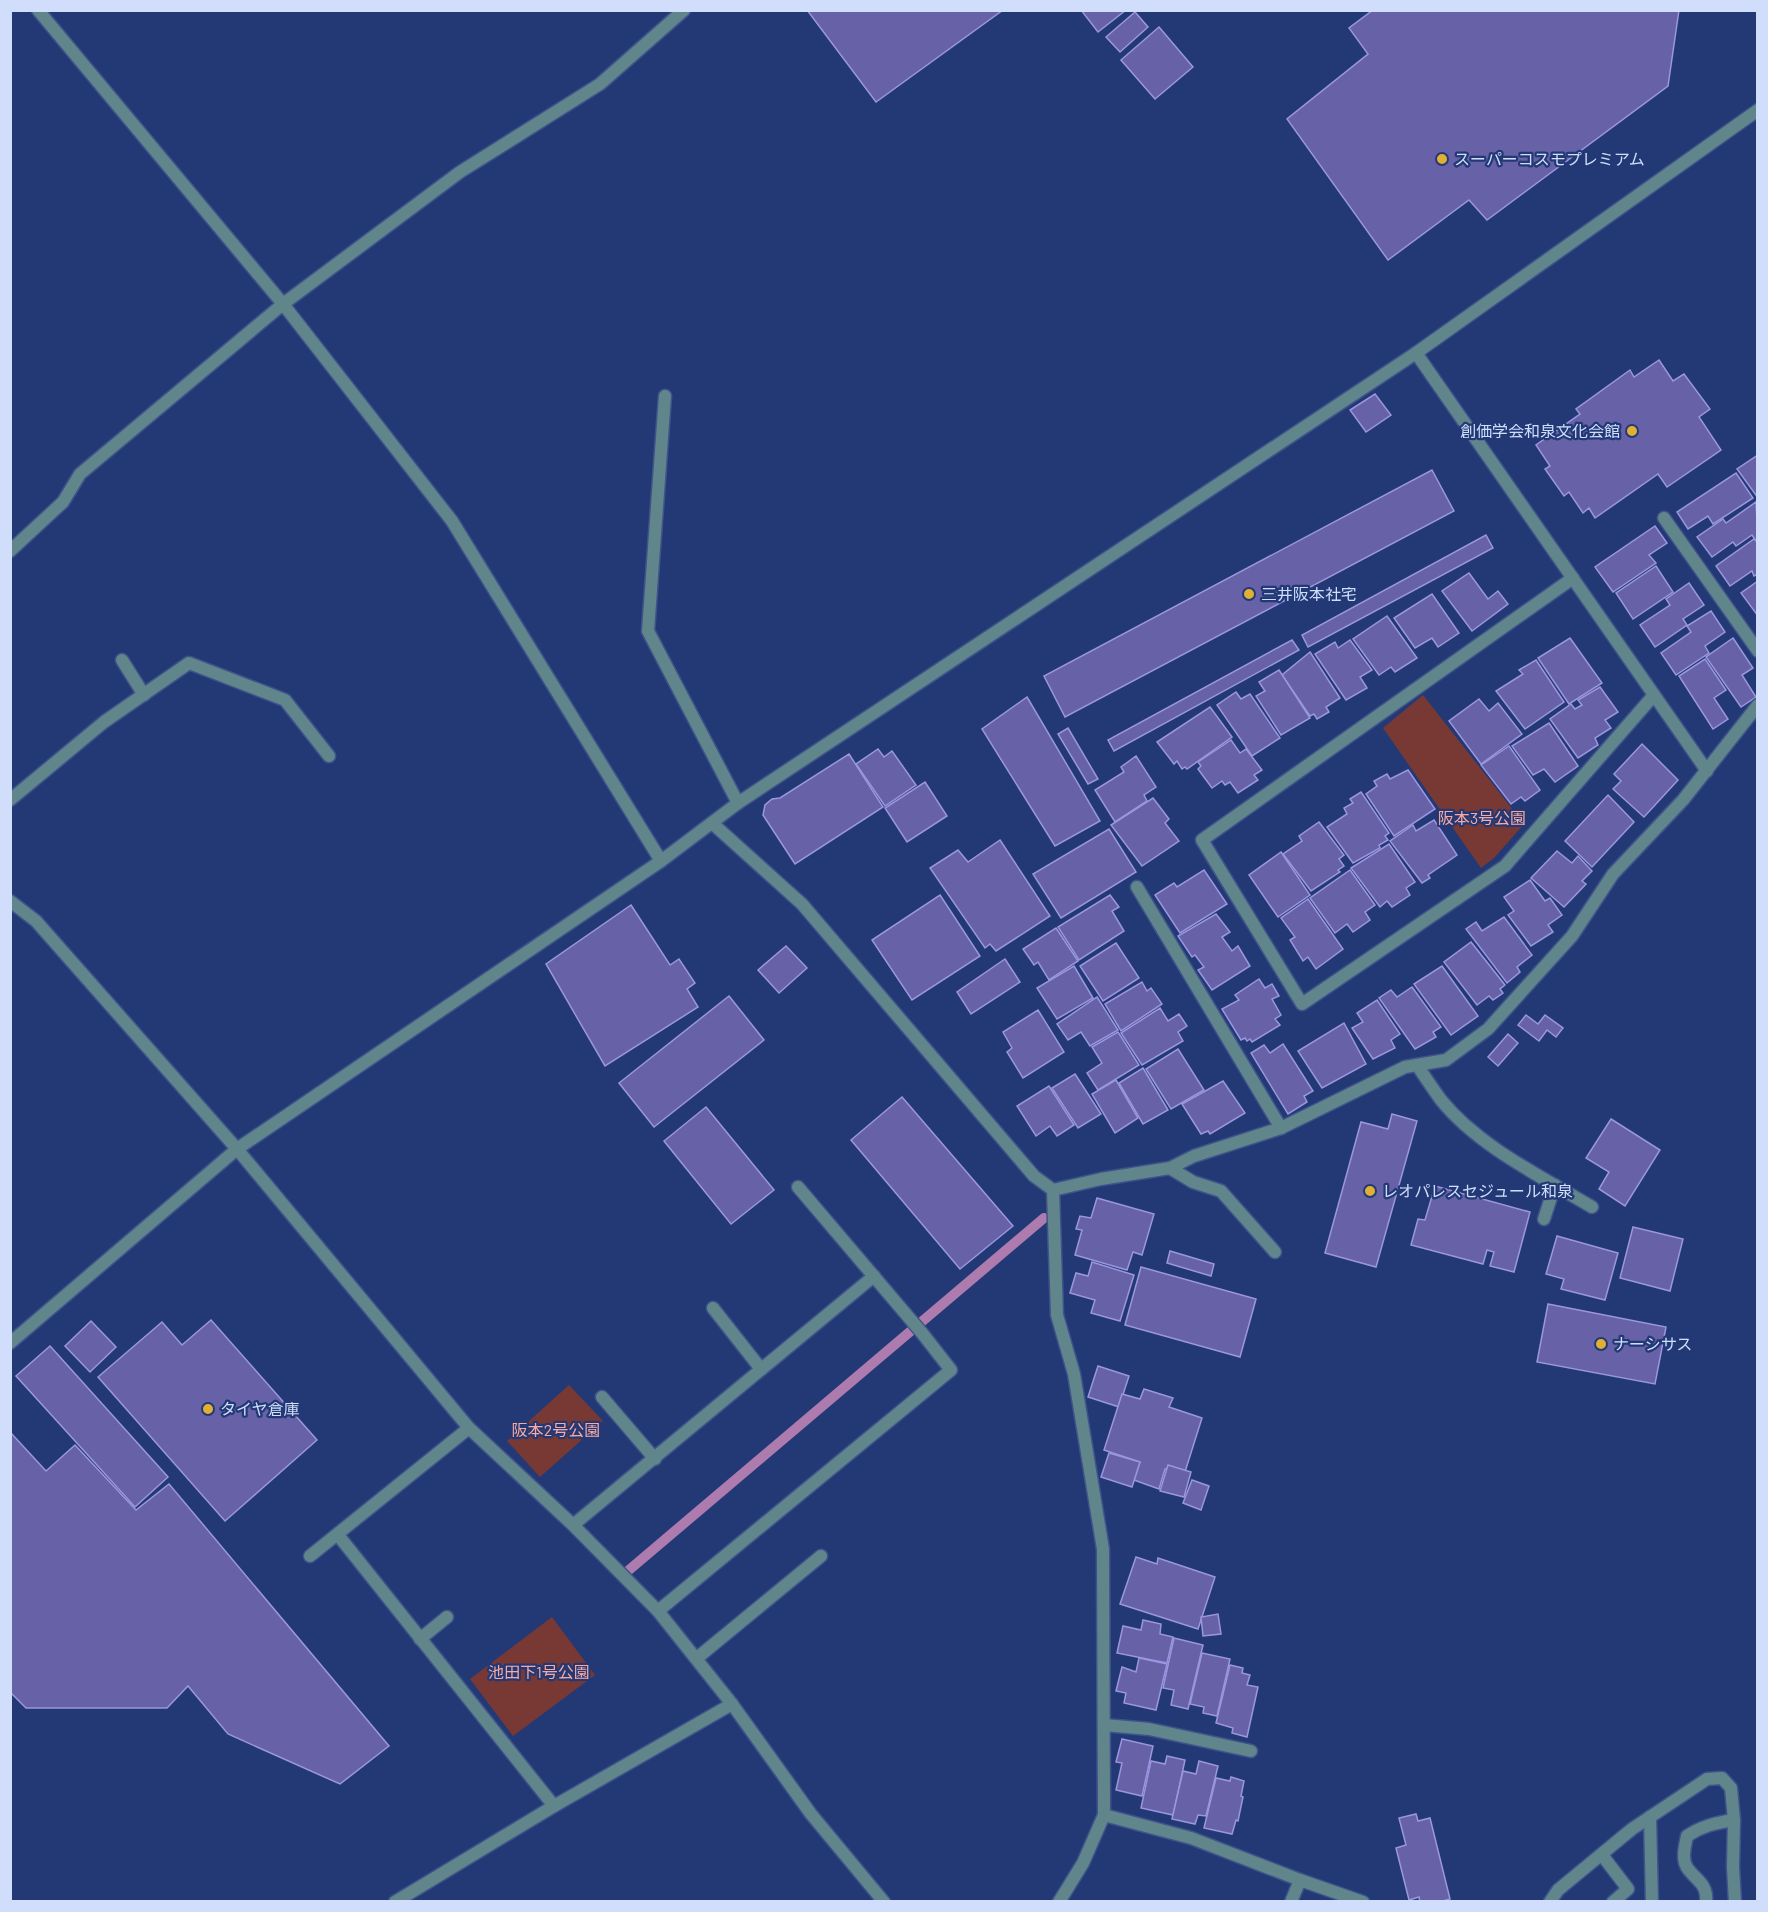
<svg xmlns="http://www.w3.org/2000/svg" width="1768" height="1912" viewBox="0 0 1768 1912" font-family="Barlow,'Noto Sans JP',sans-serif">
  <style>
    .green { fill: #783934 }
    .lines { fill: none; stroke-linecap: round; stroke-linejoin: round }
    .stream { stroke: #ad7bae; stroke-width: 10 }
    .building { fill: #6761a7; stroke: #9b96e0; stroke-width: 1.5 }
    .lane-casing { stroke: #3f538b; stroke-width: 15 }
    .street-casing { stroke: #3f538b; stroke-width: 15 }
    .lane { stroke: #60868b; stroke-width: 12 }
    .street { stroke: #60868b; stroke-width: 12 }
    .poi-dot { fill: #e0b034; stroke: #233976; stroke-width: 2 }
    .labels { text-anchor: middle; stroke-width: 4.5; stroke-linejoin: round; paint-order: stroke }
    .poi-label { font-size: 16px; fill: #d0defb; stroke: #233976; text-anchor: start }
    .park-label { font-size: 16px; fill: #fba9a0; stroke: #233976 }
  </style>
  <rect width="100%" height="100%" fill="#233976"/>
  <g class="green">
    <path d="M1423,695L1524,824L1494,858L1481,868L1383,728Z"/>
    <path d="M569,1385L603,1421L540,1477L507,1441Z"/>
    <path d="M552,1617L595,1675L513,1736L470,1679Z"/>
  </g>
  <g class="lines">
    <path class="stream" d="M629,1570L1044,1218"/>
  </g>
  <g class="building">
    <path d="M807,10H1003L876,102Z"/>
    <path d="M1081,10H1126L1098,32Z"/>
    <path d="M1373,10H1679L1668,86L1487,220L1469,200L1388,260L1287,119L1368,54L1349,28Z"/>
    <path d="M1135,12L1148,27L1120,52L1106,37Z"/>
    <path d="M1159,27L1193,67L1155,99L1121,60Z"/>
    <path d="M1659,360L1673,381L1684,374L1710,409L1699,417L1721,450L1667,487L1658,474L1595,518L1589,508L1583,513L1569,492L1564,496L1545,469L1550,466L1536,445L1580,414L1576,409L1630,370L1634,377Z"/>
    <path d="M1375,394L1391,415L1366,432L1350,410Z"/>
    <path d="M1758,455V498L1737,469Z"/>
    <path d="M1432,470L1454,511L1065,717L1044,676Z"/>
    <path d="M1736,473L1753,498L1713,524L1708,516L1688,529L1677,512Z"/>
    <path d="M1756,502L1758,540L1756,541L1752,535L1736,546L1733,542L1712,557L1697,537L1723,519L1726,523Z"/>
    <path d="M1655,526L1667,543L1649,555L1656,563L1613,592L1595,567Z"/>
    <path d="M1486,535L1493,548L1308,647L1302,635Z"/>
    <path d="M1754,539L1758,543V574L1754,576L1752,571L1730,586L1716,566Z"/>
    <path d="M1656,566L1673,592L1633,619L1616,593Z"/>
    <path d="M1469,573L1488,599L1498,591L1508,604L1472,631L1442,591Z"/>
    <path d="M1758,581V616L1741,593Z"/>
    <path d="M1689,583L1704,605L1683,619L1687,625L1655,647L1640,625L1670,605L1666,599Z"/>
    <path d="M1432,594L1459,633L1438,647L1432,638L1415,648L1394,618Z"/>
    <path d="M1711,611L1725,632L1705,646L1709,653L1676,675L1661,653L1691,632L1687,626Z"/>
    <path d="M1387,616L1417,658L1395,672L1391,667L1379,675L1353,639Z"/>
    <path d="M1570,638L1602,683L1569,704L1538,658Z"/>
    <path d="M1733,638L1753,668L1742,675L1756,697L1741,707L1706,657Z"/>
    <path d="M1292,640L1299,650L1114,751L1108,740Z"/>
    <path d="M1350,640L1372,670L1360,677L1367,688L1346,700L1315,654L1335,642L1338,648Z"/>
    <path d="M1310,652L1340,698L1326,707L1329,712L1317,719L1314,714L1310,716L1282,675Z"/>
    <path d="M1705,659L1726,690L1714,698L1728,719L1713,729L1679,676Z"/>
    <path d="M1536,660L1564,702L1525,729L1496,691L1523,674L1519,670Z"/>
    <path d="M1279,670L1310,718L1281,735L1256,696L1265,691L1259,682Z"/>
    <path d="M1600,687L1618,712L1605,720L1611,728L1595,738L1598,745L1578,758L1550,719L1571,704L1575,709L1582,705L1578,700Z"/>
    <path d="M1236,692L1241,699L1250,694L1280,738L1252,756L1217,705Z"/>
    <path d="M1027,697L1100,821L1055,846L982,729Z"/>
    <path d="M1479,699L1489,711L1498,703L1522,734L1481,764L1449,721Z"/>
    <path d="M1210,707L1232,737L1187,769L1185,767L1182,769L1177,761L1174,764L1157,742Z"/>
    <path d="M1549,723L1578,766L1555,782L1544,769L1533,775L1512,746Z"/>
    <path d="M1068,728L1098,779L1088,784L1058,734Z"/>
    <path d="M1231,740L1240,753L1246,749L1262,770L1254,775L1258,780L1238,793L1230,782L1225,785L1222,781L1212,788L1198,769L1201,766L1198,762Z"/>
    <path d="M1642,744L1678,780L1644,817L1613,789L1621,781L1614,774Z"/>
    <path d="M1509,746L1540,790L1525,801L1521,797L1511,804L1481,765Z"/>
    <path d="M878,749L884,757L892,751L916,785L885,806L856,764Z"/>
    <path d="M849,754L883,807L795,864L763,815L765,805L772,799L780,798Z"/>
    <path d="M1136,756L1156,787L1144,795L1147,801L1115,822L1095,790L1124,772L1121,767Z"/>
    <path d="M1408,770L1435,809L1394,836L1366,794L1377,786L1374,781L1387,774L1390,779Z"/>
    <path d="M925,782L947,816L907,842L885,808Z"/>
    <path d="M1361,792L1389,833L1385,836L1388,840L1379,845L1380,848L1353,863L1327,827L1347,814L1344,808L1353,803L1350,799Z"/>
    <path d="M1608,795L1634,822L1592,867L1565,841Z"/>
    <path d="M1153,798L1169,819L1165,823L1179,841L1142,866L1111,825Z"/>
    <path d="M1434,820L1457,855L1428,875L1430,878L1422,883L1390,841L1413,825L1416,831Z"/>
    <path d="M1319,822L1344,855L1339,859L1344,866L1338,870L1340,872L1311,891L1283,854L1302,841L1299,836Z"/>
    <path d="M1109,829L1136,872L1061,918L1033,874Z"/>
    <path d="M1000,840L1050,916L996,951L990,944L985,948L930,868L958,850L968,862Z"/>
    <path d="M1389,844L1415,882L1406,888L1410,895L1392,907L1387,901L1380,907L1351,868Z"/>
    <path d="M1557,851L1572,863L1578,856L1592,871L1582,881L1586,884L1564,907L1531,878Z"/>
    <path d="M1281,852L1310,895L1278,917L1249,875Z"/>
    <path d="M1204,870L1227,904L1180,933L1155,895L1174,883L1177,887Z"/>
    <path d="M1350,870L1375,905L1365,912L1370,920L1353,932L1347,924L1335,933L1310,898Z"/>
    <path d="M1530,880L1545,901L1550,898L1562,915L1548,925L1553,932L1531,946L1508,915L1514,911L1504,897Z"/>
    <path d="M940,895L980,956L912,1000L872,940Z"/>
    <path d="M1110,895L1119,907L1112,911L1124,931L1079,960L1058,927Z"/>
    <path d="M1308,899L1343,949L1316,969L1308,957L1303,961L1290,940L1295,937L1281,918Z"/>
    <path d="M631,905L670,965L679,959L695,983L687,989L698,1007L605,1066L546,964Z"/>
    <path d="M1216,914L1230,932L1222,937L1232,951L1238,946L1250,966L1212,990L1198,970L1204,967L1195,955L1192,957L1178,936Z"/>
    <path d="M1504,917L1532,955L1517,967L1520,972L1507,983L1466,929L1476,922L1482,931Z"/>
    <path d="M1056,928L1078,961L1049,980L1038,962L1034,965L1023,949Z"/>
    <path d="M1471,942L1505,985L1500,989L1503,993L1493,1000L1489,996L1477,1005L1444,962Z"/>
    <path d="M1116,943L1139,978L1103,1001L1080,966Z"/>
    <path d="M786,946L807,968L779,993L758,970Z"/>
    <path d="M1005,959L1020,982L971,1014L957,992Z"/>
    <path d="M1074,966L1093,998L1057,1019L1037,988Z"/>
    <path d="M1442,966L1478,1016L1451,1035L1414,984Z"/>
    <path d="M1259,979L1265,988L1272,984L1279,996L1272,999L1281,1015L1275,1019L1280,1025L1252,1042L1250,1039L1247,1041L1245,1038L1241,1040L1222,1009L1239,1000L1235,995Z"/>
    <path d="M1142,982L1147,991L1151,988L1162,1004L1121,1031L1105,1004Z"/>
    <path d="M1412,987L1441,1027L1433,1032L1436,1037L1415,1049L1379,998L1391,990L1397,997Z"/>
    <path d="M729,996L764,1040L654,1127L619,1083Z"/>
    <path d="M1097,997L1118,1030L1090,1046L1081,1032L1068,1040L1057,1024Z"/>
    <path d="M1377,1000L1400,1034L1391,1040L1395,1048L1373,1059L1352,1028L1363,1022L1357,1013Z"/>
    <path d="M1160,1008L1168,1021L1179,1014L1187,1026L1178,1032L1183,1041L1142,1065L1121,1033Z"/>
    <path d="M1038,1010L1064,1052L1023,1078L1007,1052L1012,1048L1003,1032Z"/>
    <path d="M1526,1015L1538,1024L1545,1015L1563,1028L1556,1037L1547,1030L1539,1041L1518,1025Z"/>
    <path d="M1344,1023L1366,1064L1322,1088L1298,1051Z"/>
    <path d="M1118,1032L1139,1065L1098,1090L1087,1073L1102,1063L1092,1047Z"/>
    <path d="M1508,1034L1518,1043L1498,1066L1488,1057Z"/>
    <path d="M1283,1044L1313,1091L1304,1096L1307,1102L1288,1114L1251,1053L1264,1045L1270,1053Z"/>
    <path d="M1178,1049L1204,1090L1171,1109L1146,1069Z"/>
    <path d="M1143,1068L1168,1110L1143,1124L1119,1083Z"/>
    <path d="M1075,1074L1101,1114L1078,1128L1052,1088Z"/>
    <path d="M1116,1080L1138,1118L1115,1133L1092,1094Z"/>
    <path d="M1223,1081L1245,1113L1210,1134L1208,1131L1201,1134L1182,1104Z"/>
    <path d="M1049,1086L1074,1125L1057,1136L1050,1126L1036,1136L1017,1106Z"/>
    <path d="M902,1097L1013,1226L960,1269L851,1140Z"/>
    <path d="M706,1107L774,1190L731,1224L664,1141Z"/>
    <path d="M1392,1114L1417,1121L1376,1267L1325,1253L1361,1122L1388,1129Z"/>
    <path d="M1611,1119L1660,1150L1625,1206L1599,1189L1609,1172L1586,1158Z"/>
    <path d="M1435,1186L1530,1212L1514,1272L1490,1266L1494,1252L1487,1250L1483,1264L1411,1245L1418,1219L1425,1220Z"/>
    <path d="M1097,1198L1154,1214L1142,1255L1133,1252L1127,1270L1075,1255L1082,1230L1076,1229L1080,1216L1091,1218Z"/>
    <path d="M1633,1227L1683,1239L1670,1291L1620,1278Z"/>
    <path d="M1557,1236L1618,1253L1605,1300L1561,1289L1564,1279L1546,1274Z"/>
    <path d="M1170,1251L1214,1264L1211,1276L1167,1263Z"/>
    <path d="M1092,1262L1134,1275L1120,1321L1091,1313L1095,1300L1070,1293L1076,1273L1088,1276Z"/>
    <path d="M1141,1267L1256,1299L1240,1357L1125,1325Z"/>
    <path d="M1548,1304L1666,1327L1655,1384L1537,1362Z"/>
    <path d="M211,1320L317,1440L225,1521L98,1377L162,1322L182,1345Z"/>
    <path d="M91,1321L116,1347L90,1372L65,1346Z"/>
    <path d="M50,1346L168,1477L135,1507L16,1376Z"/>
    <path d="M1098,1366L1129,1376L1119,1407L1088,1397Z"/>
    <path d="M1144,1389L1173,1398L1169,1407L1202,1418L1184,1475L1165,1469L1159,1489L1134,1480L1140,1462L1104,1450L1122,1394L1140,1399Z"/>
    <path d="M10,1432L46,1471L75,1445L136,1510L169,1484L389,1746L340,1784L228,1734L188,1686L167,1708H26L10,1692Z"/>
    <path d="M1109,1453L1140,1462L1132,1487L1101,1477Z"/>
    <path d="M1168,1465L1191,1472L1184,1497L1160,1491Z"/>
    <path d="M1192,1480L1209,1486L1201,1510L1183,1503Z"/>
    <path d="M1136,1557L1157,1564L1158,1558L1215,1577L1198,1629L1120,1604Z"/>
    <path d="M1218,1614L1221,1634L1203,1636L1201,1617Z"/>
    <path d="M1143,1620L1161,1624L1160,1634L1173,1637L1167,1663L1117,1653L1123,1626L1141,1630Z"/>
    <path d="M1174,1638L1203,1645L1188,1709L1171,1705L1174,1690L1163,1688Z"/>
    <path d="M1202,1653L1230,1659L1217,1716L1203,1713L1204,1707L1190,1704Z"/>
    <path d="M1139,1658L1167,1664L1156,1710L1124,1703L1126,1693L1116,1691L1122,1667L1136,1672Z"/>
    <path d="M1230,1665L1243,1668L1242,1673L1250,1675L1247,1685L1258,1687L1247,1737L1232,1733L1233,1728L1216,1723Z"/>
    <path d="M1122,1739L1153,1746L1142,1796L1116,1790L1122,1763L1116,1762Z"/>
    <path d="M1167,1756L1185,1760L1173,1815L1141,1808L1151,1761L1165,1764Z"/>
    <path d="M1199,1761L1218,1766L1206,1816L1198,1815L1195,1824L1172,1819L1183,1771L1196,1774Z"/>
    <path d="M1231,1777L1244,1781L1241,1796L1243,1797L1238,1821L1236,1820L1232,1834L1204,1828L1216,1778L1230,1781Z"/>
    <path d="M1416,1814L1418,1821L1430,1818L1450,1899L1439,1902H1420L1419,1897L1409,1900L1396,1848L1406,1845L1399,1818Z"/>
  </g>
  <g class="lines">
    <defs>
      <g id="lane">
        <path d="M1650,1817L1652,1902"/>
        <path d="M1602,1855L1628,1889L1613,1902"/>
        <path d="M1550,1902L1558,1890L1632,1829L1707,1779L1722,1778L1731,1788L1734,1820L1733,1867L1735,1902"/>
        <path d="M1706,1902C1708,1884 1696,1880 1688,1869C1681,1860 1685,1846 1687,1836C1702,1826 1715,1823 1734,1820"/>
      </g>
      <g id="street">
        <path d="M38,10L283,304L452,521L661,861"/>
        <path d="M1416,353L1707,771"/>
        <path d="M665,396L648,631L738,803"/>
        <path d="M1664,518L1758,651"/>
        <path d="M10,551L63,502L80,474L283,304L460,172L600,84L684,10"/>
        <path d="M1573,578L1202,840L1302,1004L1505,866L1654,695"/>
        <path d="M122,660L144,695"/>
        <path d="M10,800L104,722L189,663L285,700L329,756"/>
        <path d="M712,823L802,904L1034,1176L1053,1190L1101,1179L1170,1168L1194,1156L1281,1128L1405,1067L1446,1060L1488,1029L1572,936L1613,874L1683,800L1758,705"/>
        <path d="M1137,887L1281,1128"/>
        <path d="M10,901L36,921L237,1149L469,1428L573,1525L658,1611L732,1704L811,1814L884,1902"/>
        <path d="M1417,1065C1425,1077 1433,1089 1441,1100C1478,1146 1542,1177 1592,1207"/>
        <path d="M1170,1168L1193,1182L1221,1191L1275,1252"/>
        <path d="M1053,1190L1057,1315L1074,1374L1103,1549L1104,1815L1083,1863L1059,1902"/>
        <path d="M1544,1219L1555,1185"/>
        <path d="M713,1308L761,1369"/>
        <path d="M10,1343L237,1149L661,861L738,803L1416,353L1758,110"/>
        <path d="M602,1397L655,1459"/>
        <path d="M573,1525L874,1276"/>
        <path d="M338,1535L554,1806"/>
        <path d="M310,1556L469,1428"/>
        <path d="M658,1611L951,1370L922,1333L798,1187"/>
        <path d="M420,1639L447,1617"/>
        <path d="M697,1658L821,1556"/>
        <path d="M1104,1725L1149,1729L1251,1751"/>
        <path d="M1104,1815L1191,1838L1300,1880L1363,1902"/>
        <path d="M395,1902L554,1806L732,1704"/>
        <path d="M1291,1902L1300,1880"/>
      </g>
    </defs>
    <use href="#lane" class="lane-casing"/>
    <use href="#street" class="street-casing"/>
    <use href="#lane" class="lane"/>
    <use href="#street" class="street"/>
  </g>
  <g class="poi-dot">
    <circle cx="1442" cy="159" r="6"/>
    <circle cx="1632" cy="431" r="6"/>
    <circle cx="1249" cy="594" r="6"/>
    <circle cx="1370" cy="1191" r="6"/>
    <circle cx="1601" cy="1344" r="6"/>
    <circle cx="208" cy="1409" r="6"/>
  </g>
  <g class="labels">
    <g class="poi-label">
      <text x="1454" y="165">スーパーコスモプレミアム</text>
      <text x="1620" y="437" text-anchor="end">創価学会和泉文化会館</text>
      <text x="1261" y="600">三井阪本社宅</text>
      <text x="1382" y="1197">レオパレスセジュール和泉</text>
      <text x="1613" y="1350">ナーシサス</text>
      <text x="220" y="1415">タイヤ倉庫</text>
    </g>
    <g class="park-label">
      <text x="1482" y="824">阪本3号公園</text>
      <text x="556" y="1436">阪本2号公園</text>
      <text x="539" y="1678">池田下1号公園</text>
    </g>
  </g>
  <rect width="1768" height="1912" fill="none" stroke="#d0defb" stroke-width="24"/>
</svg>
